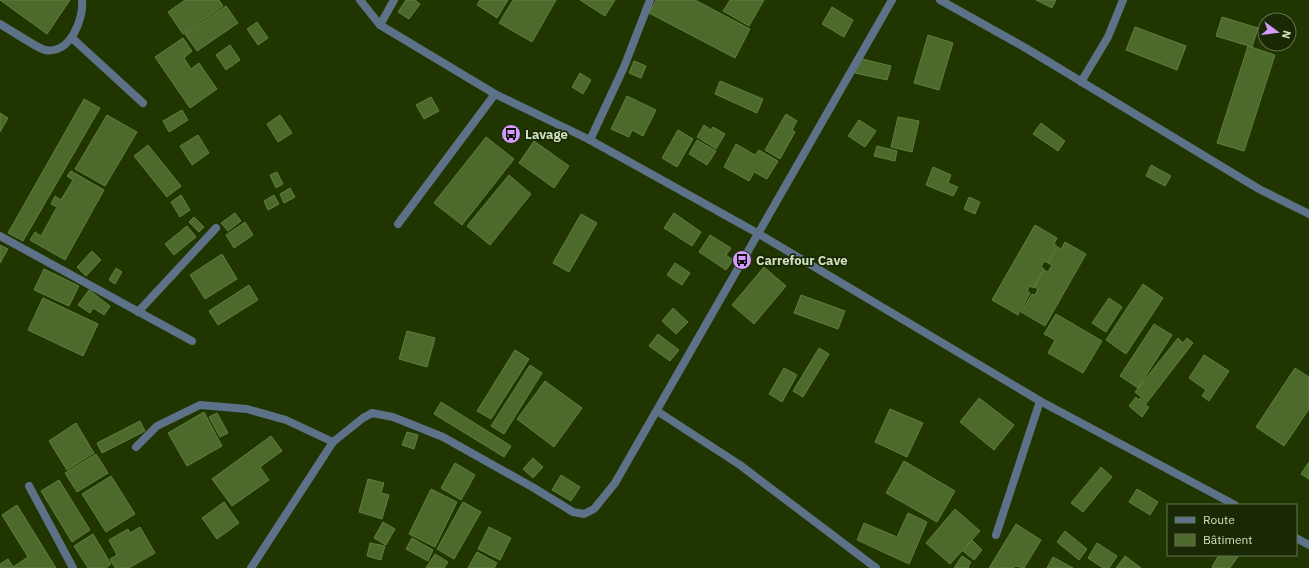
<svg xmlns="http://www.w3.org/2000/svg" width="1309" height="568" viewBox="0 0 1309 568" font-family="'IBM Plex Sans',sans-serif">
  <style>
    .building { fill: #4d6a2c; stroke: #607f3c }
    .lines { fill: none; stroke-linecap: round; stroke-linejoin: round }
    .lane { stroke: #5d7288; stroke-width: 8 }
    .street { stroke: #5d7288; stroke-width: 8 }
    .labels { text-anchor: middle; stroke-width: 3.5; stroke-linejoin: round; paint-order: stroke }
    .poi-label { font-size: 13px; font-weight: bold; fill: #cee0bd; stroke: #1a2905; text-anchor: start }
  </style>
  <rect width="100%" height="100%" fill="#203500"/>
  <g class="building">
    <path d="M0,0H70L47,34Z"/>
    <path d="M185,0H219L223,6L183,34L168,12Z"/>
    <path d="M406,0H415L420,4L409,19L398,12Z"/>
    <path d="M480,0H508L497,18L477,5Z"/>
    <path d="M513,0H556L532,42L499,23Z"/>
    <path d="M580,0H615L605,16Z"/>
    <path d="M656,0H695L750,29L735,58L649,13Z"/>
    <path d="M730,0H764L749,26L723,11Z"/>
    <path d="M1036,0H1056L1052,8Z"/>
    <path d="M226,6L238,23L197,51L185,34Z"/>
    <path d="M832,7L853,20L844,37L822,24Z"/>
    <path d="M1222,17L1258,28L1252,47L1216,36Z"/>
    <path d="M257,22L268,38L258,45L247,29Z"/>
    <path d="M1135,27L1186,46L1177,70L1126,50Z"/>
    <path d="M928,35L953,43L939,90L914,83Z"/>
    <path d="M183,38L192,51L184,58L191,69L199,63L217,89L190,108L155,57Z"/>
    <path d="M230,45L240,60L226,70L216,55Z"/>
    <path d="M1248,46L1275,55L1244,151L1217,143Z"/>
    <path d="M858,58L891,66L887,80L855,73Z"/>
    <path d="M634,61L646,66L641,78L629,73Z"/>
    <path d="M580,73L591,80L583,94L572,87Z"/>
    <path d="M720,81L763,99L757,113L715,94Z"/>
    <path d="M627,96L656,110L643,136L632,130L629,137L611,129Z"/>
    <path d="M431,97L439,111L424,119L416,105Z"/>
    <path d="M84,99L100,108L23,241L8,233Z"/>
    <path d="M182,110L188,120L169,132L163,121Z"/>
    <path d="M0,113L8,118L0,132Z"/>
    <path d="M786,114L797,121L792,130L795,132L780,159L765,150Z"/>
    <path d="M107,115L137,132L105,186L75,169Z"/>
    <path d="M280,115L292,133L278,142L267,124Z"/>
    <path d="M898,117L919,121L912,152L891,147Z"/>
    <path d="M859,120L876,131L865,147L848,136Z"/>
    <path d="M1041,123L1065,141L1058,151L1033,134Z"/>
    <path d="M704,125L711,130L713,127L725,134L716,149L697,137Z"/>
    <path d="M678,130L693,139L677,167L662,158Z"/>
    <path d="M198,135L209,153L192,165L180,146Z"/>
    <path d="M486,137L514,159L462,225L434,203Z"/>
    <path d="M697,140L716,151L707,165L689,154Z"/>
    <path d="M534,141L569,166L554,188L519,163Z"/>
    <path d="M736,144L755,155L759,150L778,161L767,179L754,172L749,181L724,167Z"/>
    <path d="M148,145L181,186L167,197L134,156Z"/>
    <path d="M877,146L897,151L895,161L874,156Z"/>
    <path d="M1151,165L1171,176L1165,186L1146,176Z"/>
    <path d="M933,167L951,175L948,183L958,187L953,196L926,185Z"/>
    <path d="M71,171L104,190L65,260L30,240L35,232L41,236L57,207L51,204L55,196L61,200L73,180L67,176Z"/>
    <path d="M277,172L283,184L276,188L270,175Z"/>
    <path d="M509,175L531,194L490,245L467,226Z"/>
    <path d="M290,188L295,197L284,203L280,194Z"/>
    <path d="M181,195L190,210L180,217L171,202Z"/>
    <path d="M274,195L279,204L268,210L264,201Z"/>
    <path d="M969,197L980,202L975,214L964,209Z"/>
    <path d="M235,213L241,221L228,231L221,223Z"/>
    <path d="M674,213L701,232L692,246L664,228Z"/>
    <path d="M581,214L597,223L569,272L553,263Z"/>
    <path d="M194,217L204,227L199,232L189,222Z"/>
    <path d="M245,222L253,235L234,248L226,235Z"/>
    <path d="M1035,225L1057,238L1054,244L1057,246L1047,263L1044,261L1041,267L1044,269L1033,288L1030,286L1027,291L1030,293L1018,315L992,300Z"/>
    <path d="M187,226L196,237L174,255L165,244Z"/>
    <path d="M710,235L731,248L726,255L733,260L726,270L699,252Z"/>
    <path d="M1065,242L1086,254L1045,326L1021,312L1032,294L1035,295L1038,289L1034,287L1044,270L1048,272L1052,265L1048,263L1058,247L1061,249Z"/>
    <path d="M0,245L8,249L0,263Z"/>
    <path d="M92,251L101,260L86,276L77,267Z"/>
    <path d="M222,254L237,279L205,299L190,275Z"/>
    <path d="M675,263L690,273L682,285L667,275Z"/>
    <path d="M764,267L786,286L754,324L732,305Z"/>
    <path d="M116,268L122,272L115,284L109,280Z"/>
    <path d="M44,269L79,286L69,306L34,290Z"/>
    <path d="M1143,284L1163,298L1126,354L1106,340Z"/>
    <path d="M249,285L258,300L218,325L209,311Z"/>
    <path d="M89,290L110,306L104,315L93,308L90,313L78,305Z"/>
    <path d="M801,295L845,311L838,329L794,313Z"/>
    <path d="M43,298L98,324L83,356L28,330Z"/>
    <path d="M1109,298L1122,307L1106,332L1092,323Z"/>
    <path d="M673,308L688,322L676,334L662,321Z"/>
    <path d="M1056,314L1102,341L1083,373L1048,353L1055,340L1044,334Z"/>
    <path d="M1154,324L1172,335L1138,388L1120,376Z"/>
    <path d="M407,331L435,338L427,367L399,359Z"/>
    <path d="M658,334L679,350L670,361L649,346Z"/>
    <path d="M1178,338L1183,343L1187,338L1193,343L1145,405L1149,407L1142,417L1129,406L1136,397L1139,400L1141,397L1135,392Z"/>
    <path d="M819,348L829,354L803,397L793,391Z"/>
    <path d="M515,350L529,359L491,419L477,411Z"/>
    <path d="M1204,355L1229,371L1209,401L1202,396L1206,390L1189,378Z"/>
    <path d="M530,365L542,373L504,434L491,426Z"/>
    <path d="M784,368L797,375L782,402L769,394Z"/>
    <path d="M1295,368L1309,377V409L1284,446L1256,427Z"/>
    <path d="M545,381L582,408L554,447L517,419Z"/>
    <path d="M979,398L1014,425L994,450L960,422Z"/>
    <path d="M441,402L511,446L504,457L434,414Z"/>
    <path d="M890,409L923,423L907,457L875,442Z"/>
    <path d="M204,412L222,446L187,466L168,433Z"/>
    <path d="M217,413L228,433L220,437L209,417Z"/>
    <path d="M140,421L145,431L102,453L97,443Z"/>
    <path d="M76,423L94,453L67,470L49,441Z"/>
    <path d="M407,432L418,435L414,449L402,445Z"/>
    <path d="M271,436L282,451L260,467L269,480L232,506L212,479Z"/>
    <path d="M96,454L108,473L77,492L65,473Z"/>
    <path d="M533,458L543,467L533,478L523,469Z"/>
    <path d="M904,461L955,491L937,522L886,493Z"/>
    <path d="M1309,462V479L1301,474Z"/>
    <path d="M455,463L475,475L461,500L441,488Z"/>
    <path d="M1101,467L1112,477L1083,512L1071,503Z"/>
    <path d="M561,475L580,487L571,501L552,490Z"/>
    <path d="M111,476L135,514L106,532L82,494Z"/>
    <path d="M368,479L384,483L381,493L389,495L382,519L359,512Z"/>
    <path d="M59,480L90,530L72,542L41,491Z"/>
    <path d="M431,489L457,502L435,547L409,534Z"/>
    <path d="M1137,489L1158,502L1150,515L1129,502Z"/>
    <path d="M224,502L239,523L217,539L202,518Z"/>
    <path d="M463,502L481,512L454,559L437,549Z"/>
    <path d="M17,505L56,568H0V564L8,559L13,567L28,557L2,515Z"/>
    <path d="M955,509L980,531L950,564L926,543Z"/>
    <path d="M908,513L927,522L909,564L857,540L864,523L897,537Z"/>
    <path d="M383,522L395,529L386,545L374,538Z"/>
    <path d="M1016,524L1041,540L1024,568L1015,566L1014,568H989Z"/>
    <path d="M140,527L155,553L129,568H115L110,559L117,555L109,540L128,529L130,533Z"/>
    <path d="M489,527L511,538L500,560L478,549Z"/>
    <path d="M1065,531L1087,549L1079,560L1057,542Z"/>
    <path d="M93,534L111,564L106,568H88L74,546Z"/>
    <path d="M412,538L433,550L428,561L406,549Z"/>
    <path d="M972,540L982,550L974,560L963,551Z"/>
    <path d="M370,543L385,546L381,560L367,556Z"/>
    <path d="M1097,543L1117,556L1109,568H1103L1088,558Z"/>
    <path d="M477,552L497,563L494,568H468Z"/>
    <path d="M435,554L448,562L444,568H426Z"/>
    <path d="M1219,555H1239L1230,568H1214L1212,567Z"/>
    <path d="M962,556L971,562L968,567L969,568H954Z"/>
    <path d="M1125,556L1141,568H1116Z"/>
    <path d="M1053,557L1073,568H1047Z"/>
  </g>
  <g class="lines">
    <g class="lane">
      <path d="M72,38L143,103"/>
      <path d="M398,224L495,94"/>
      <path d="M138,312L216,228"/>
      <path d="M996,535L1040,401"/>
    </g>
    <g class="street">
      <path d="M360,0L380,25L495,94L590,140L759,234L1040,401L1235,505"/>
      <path d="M940,0L1024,47L1259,189L1309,214"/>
      <path d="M0,24C9,29 37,48 45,50C70,55 84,19 82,0"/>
      <path d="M380,25L394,0"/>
      <path d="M1081,82L1108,37L1123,0"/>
      <path d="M590,140L624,67L650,0"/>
      <path d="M0,236L192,341"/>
      <path d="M657,411L740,465L876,568"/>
      <path d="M136,447L157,426L200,405L247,409L286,420L333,442"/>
      <path d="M29,486L73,568"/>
      <path d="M1296,538L1309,545"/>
      <path d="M251,568L333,442L363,418L372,413L393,417L443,437L534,488L573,512L584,514L594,509L615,483L892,0"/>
    </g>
  </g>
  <defs>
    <symbol id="bus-disc" viewBox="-11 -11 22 22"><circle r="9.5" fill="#d39cfc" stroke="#1a2905"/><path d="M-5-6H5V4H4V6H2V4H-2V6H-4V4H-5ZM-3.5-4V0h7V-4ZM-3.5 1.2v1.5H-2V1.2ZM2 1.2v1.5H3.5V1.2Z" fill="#111"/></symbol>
  </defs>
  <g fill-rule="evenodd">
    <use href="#bus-disc" x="500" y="123" width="22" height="22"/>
    <use href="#bus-disc" x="731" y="249" width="22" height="22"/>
  </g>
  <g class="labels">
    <g class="poi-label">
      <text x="525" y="139">Lavage</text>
      <text x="756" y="265">Carrefour Cave</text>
    </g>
  </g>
  <rect x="1167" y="504" width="130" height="52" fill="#1a2905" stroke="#62724f"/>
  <rect x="1175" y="517" width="20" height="6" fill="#5d7288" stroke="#62724f"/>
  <text x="1203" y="524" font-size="12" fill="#cee0bd">Route</text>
  <rect x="1175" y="534" width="20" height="12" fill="#4d6a2c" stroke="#62724f"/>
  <text x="1203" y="544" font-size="12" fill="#cee0bd">Bâtiment</text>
  <g transform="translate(1277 32) rotate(105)"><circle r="19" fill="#1a2905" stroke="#62724f"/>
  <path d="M0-3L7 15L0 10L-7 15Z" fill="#d39cfc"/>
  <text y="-6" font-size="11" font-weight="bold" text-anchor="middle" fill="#cee0bd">N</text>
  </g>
</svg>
